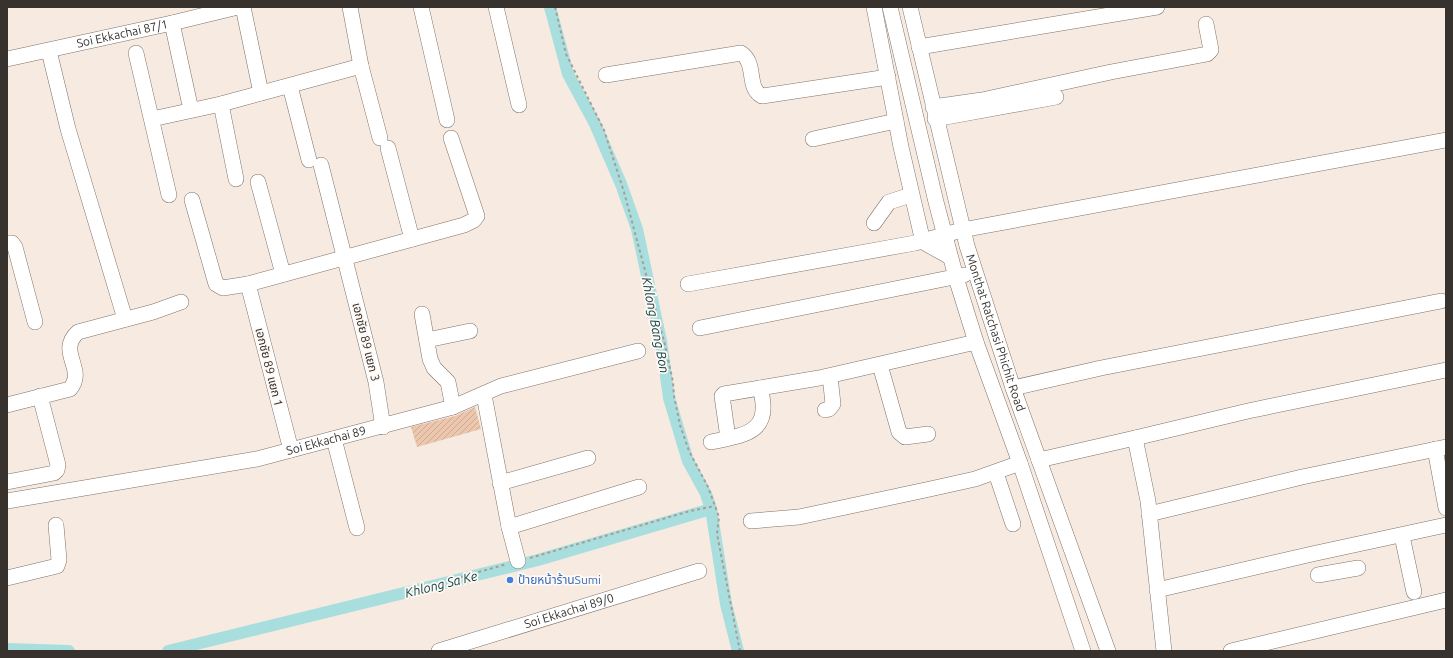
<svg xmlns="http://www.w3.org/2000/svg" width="1453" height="658" viewBox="0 0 1453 658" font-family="Ubuntu,'Noto Sans Thai',sans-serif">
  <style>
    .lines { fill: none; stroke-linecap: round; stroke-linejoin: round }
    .canal { stroke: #a8dfde; stroke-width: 12 }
    .building { fill: url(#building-hatch) }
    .minor-casing { stroke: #7e736b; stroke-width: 16 }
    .path { stroke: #a79d96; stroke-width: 2; stroke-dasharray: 3 3; stroke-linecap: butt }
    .minor { stroke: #fff; stroke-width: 15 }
    .shop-dot { fill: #3f7fe0; stroke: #fef9f5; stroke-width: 1.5 }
    .labels { text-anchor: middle; stroke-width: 3.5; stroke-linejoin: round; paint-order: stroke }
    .street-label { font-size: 12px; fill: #37322e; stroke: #fef9f5 }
    .shop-label { font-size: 12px; fill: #366cbe; stroke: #fef9f5; text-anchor: start }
    .water-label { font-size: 13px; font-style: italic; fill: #093d3d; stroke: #fef9f5 }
  </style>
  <defs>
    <pattern id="building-hatch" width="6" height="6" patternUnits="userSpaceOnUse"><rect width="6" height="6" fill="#ecc7ad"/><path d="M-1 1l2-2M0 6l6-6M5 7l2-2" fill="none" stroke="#cbab95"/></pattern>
  </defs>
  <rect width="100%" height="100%" fill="#f7eae1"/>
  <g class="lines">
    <g class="canal">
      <path d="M550,7L568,74L595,124L621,184L637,229L661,341L669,398L688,461L706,494L711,509L726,604L738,651"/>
      <path d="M7,649L69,651"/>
      <path d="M168,651L538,560L711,509"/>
    </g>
  </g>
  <path class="building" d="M475,407L481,429L417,447L411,427L455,416Z"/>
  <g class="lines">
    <defs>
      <g id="minor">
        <path d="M243,7L261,93"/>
        <path d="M350,7L361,66L380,138"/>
        <path d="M421,7L447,120"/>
        <path d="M496,7L519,105"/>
        <path d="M874,7L901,147L923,242L950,257"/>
        <path d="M890,7L936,202L957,281L976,342L1020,463L1083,651"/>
        <path id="s1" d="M910,7L967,246L1013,388L1108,651"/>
        <path d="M172,23L191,110"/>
        <path d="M919,47L1157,7"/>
        <path d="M49,51L68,129L125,319"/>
        <path d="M136,53L169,195"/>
        <path id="s2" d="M7,59L172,23L238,7"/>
        <path d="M606,75L741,53C757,63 746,88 762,96L888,77"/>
        <path d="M290,86L309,160"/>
        <path d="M221,104L236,179"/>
        <path d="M933,107L982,100L1111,72L1207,54L1211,50L1206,24"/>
        <path d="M152,119L221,104L361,66"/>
        <path d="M935,119L1056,97"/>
        <path d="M813,139L896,121"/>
        <path d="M388,148L412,239"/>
        <path d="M321,165L376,382L383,427"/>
        <path d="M258,182L283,274"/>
        <path d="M192,200L216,284L223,288L248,284L464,225L474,220L477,216L451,138"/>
        <path d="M874,223L889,202L911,195"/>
        <path d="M7,243H12L15,247L35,322"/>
        <path d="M248,284L291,450"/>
        <path d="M688,284L915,243L962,230L1446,140"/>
        <path d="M422,314L430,359L434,368L448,382L453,407"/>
        <path d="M700,328L964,275"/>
        <path d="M427,340L470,331"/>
        <path d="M880,365L899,432L905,437L928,434"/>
        <path d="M1013,388L1101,368L1441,301"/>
        <path d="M484,395L509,527L518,561"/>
        <path d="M7,405L70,389C87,369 56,352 78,332L153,312L181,302"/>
        <path d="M825,410L829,409L833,404L830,376"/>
        <path d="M728,438L722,396L724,394L819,378L976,342"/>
        <path d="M1135,438L1248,411L1446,370"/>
        <path d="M334,439L357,528"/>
        <path d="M711,442C745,435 773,433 760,388"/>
        <path d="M1435,449L1446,508"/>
        <path d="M1039,460L1135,438L1148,501L1164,651"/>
        <path d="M996,473L1013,524"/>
        <path d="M7,482L54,473L57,470L58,465L40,396"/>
        <path d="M500,483L588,458"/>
        <path id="s3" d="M7,501L257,459L453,407L501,386L638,351"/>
        <path d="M1149,514L1302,477L1446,447"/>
        <path d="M751,521L799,517L930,489L975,479L1020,463"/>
        <path d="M509,527L639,487"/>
        <path d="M1402,536L1414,592"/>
        <path d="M1318,575L1358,568"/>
        <path d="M7,578L57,566L59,560L56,525"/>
        <path d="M1157,590L1312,554L1446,525"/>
        <path id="s4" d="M439,651L699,571"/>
        <path d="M1231,651L1446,600"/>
      </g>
    </defs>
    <use href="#minor" class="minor-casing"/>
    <g class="path">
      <path d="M555,7L566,54L604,130L624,192L665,345L673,382L674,396L680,425L689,451L708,487L715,506L719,517L717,534L740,651"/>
      <path d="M530,558L690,511L715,506"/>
      <path d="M461,577L507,564"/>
    </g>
    <use href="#minor" class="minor"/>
  </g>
  <circle class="shop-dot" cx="510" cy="580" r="4"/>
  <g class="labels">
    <g class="street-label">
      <text dy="4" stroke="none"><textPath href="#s2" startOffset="118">Soi Ekkachai 87/1</textPath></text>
      <text dy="4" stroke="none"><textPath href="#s1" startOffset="337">Monthat Ratchasi Phichit Road</textPath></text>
      <text transform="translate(366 342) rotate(76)" y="4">เอกชัย 89 แยก 3</text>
      <text transform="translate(269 367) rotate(76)" y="4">เอกชัย 89 แยก 1</text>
      <text dy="4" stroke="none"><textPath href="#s3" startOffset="325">Soi Ekkachai 89</textPath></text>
      <text dy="4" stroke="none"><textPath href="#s4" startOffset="136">Soi Ekkachai 89/0</textPath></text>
    </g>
    <g class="shop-label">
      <text x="518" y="584">ป้ายหน้าร้านSumi</text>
    </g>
    <g class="water-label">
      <text transform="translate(656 325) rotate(79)" y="5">Khlong Bang Bon</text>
      <text transform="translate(441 584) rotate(-14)" y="5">Khlong Sa Ke</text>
    </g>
  </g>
  <rect width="1453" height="658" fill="none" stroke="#37322e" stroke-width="16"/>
</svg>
